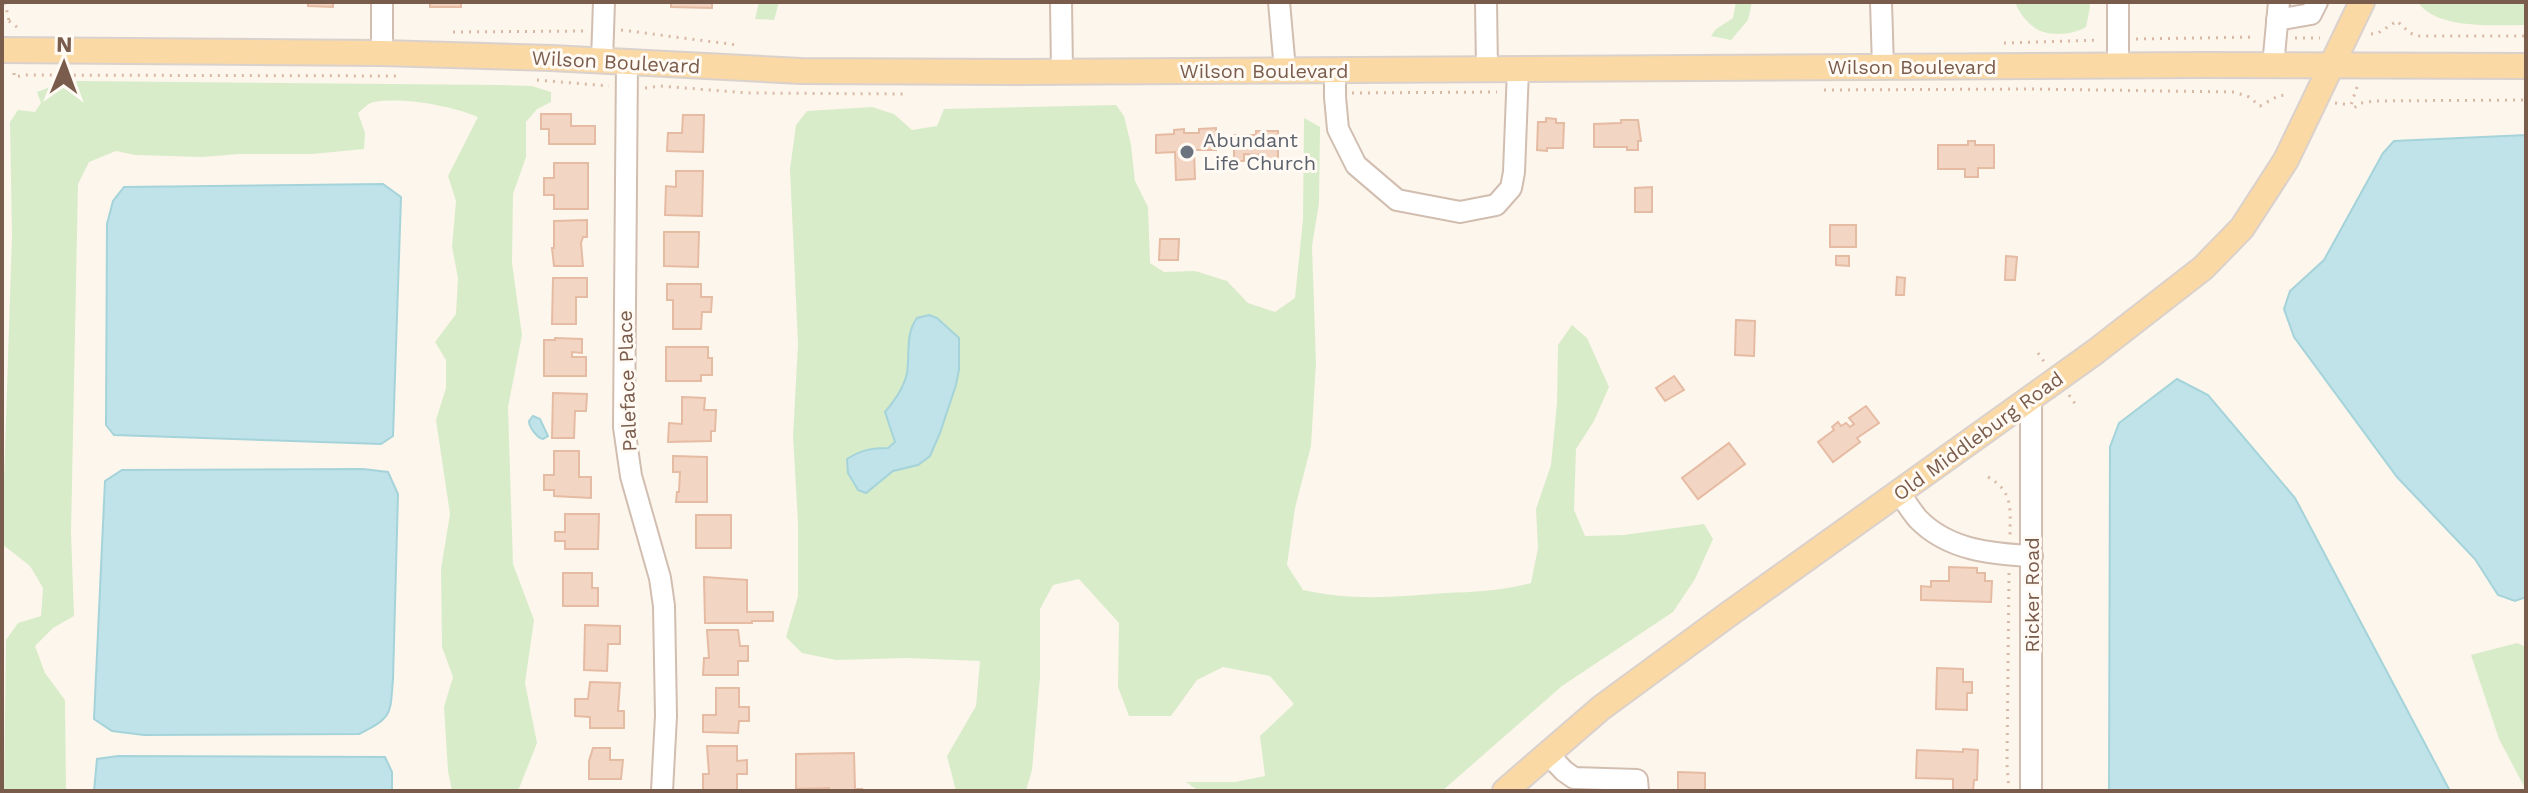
<svg xmlns="http://www.w3.org/2000/svg" width="2528" height="793" viewBox="0 0 2528 793" font-family="'Work Sans',sans-serif">
  <style>
    .green { fill: #d8ecc9 }
    .water { fill: #bfe3e8; stroke: #a5d3da; stroke-width: 2 }
    .building { fill: #f3d5c3; stroke: #e6bba3; stroke-width: 2 }
    .lines { fill: none; stroke-linecap: round; stroke-linejoin: round }
    .minor-casing { stroke: #d1beb0; stroke-width: 24 }
    .major-casing { stroke: #dad1cd; stroke-width: 28 }
    .path { stroke: #d9b8a5; stroke-width: 3; stroke-dasharray: 2 6; stroke-linecap: butt }
    .minor { stroke: #fff; stroke-width: 20 }
    .major { stroke: #fbd9a5; stroke-width: 24 }
    .worship-dot { fill: #6b7280; stroke: #fffaf3; stroke-width: 3 }
    .labels { text-anchor: middle; stroke-width: 6; stroke-linejoin: round; paint-order: stroke }
    .street-label { font-size: 20px; fill: #7a5c4d; stroke: #fffaf3 }
    .worship-label { font-size: 20px; fill: #5b616d; stroke: #fffaf3; text-anchor: start }
  </style>
  <rect width="100%" height="100%" fill="#fdf6ec"/>
  <g class="green">
    <path d="M759,2H779L774,20L755,19Z"/>
    <path d="M1736,2H1752L1748,20L1731,40L1711,36L1716,29L1733,18Z"/>
    <path d="M2015,2H2089L2090,7L2086,27C2073,35 2048,37 2035,28C2027,23 2018,11 2015,2Z"/>
    <path d="M2418,2H2526V25C2496,25 2436,30 2418,2Z"/>
    <path d="M78,81L501,85L532,86L551,92V102L537,109L526,122V157L513,194L512,263L522,335L508,407L513,564L534,620L525,683L537,743L518,791H452L448,771L444,707L453,677L442,647L441,569L450,514L436,420L446,388V360L435,342L456,314L458,278L452,247L456,201L448,176L478,117C451,106 404,97 374,102C368,103 363,109 358,113L365,133L364,149L312,154H239L202,157L135,155L116,151L89,162L78,184L71,533L74,616L53,628L35,646L45,673L65,700L66,791H4L6,640L18,623L41,616L43,588L30,566L2,544L12,235L10,122L18,110L35,112L41,103L37,92L55,85Z"/>
    <path d="M1116,105L1124,116L1131,145L1135,181L1148,207L1150,263L1164,272L1195,271L1227,281L1248,303L1275,312L1295,298L1303,219L1304,118L1320,127L1319,203L1312,246L1316,363L1311,446L1295,508L1287,565L1303,590C1351,601 1397,597 1445,593C1475,592 1502,591 1531,583L1538,548L1536,509L1551,465L1557,403L1558,345L1572,325L1587,338L1609,387L1594,421L1576,449L1574,510L1585,536L1624,535L1704,524L1713,539L1695,579L1673,612L1562,686L1442,791H1199L1186,782H1235L1265,776L1260,736L1294,704L1270,676L1223,667L1197,680L1171,716H1129L1118,687L1119,623L1079,579L1053,585L1040,609V677L1032,770L1026,791H956L947,756L976,706L980,661L907,658L836,660L802,653L786,637L798,596V522L793,437L798,344L790,169L796,125L807,111L872,107L894,114L912,130L937,126L944,109Z"/>
    <path d="M2517,643L2526,647V790L2499,739L2471,655Z"/>
  </g>
  <g class="water">
    <path d="M2526,135V597L2515,601L2498,595L2475,559L2397,477L2294,337L2284,309L2290,291L2324,260L2383,153L2394,141Z"/>
    <path d="M383,184L401,197L393,436L381,444L114,435L106,425L107,224L113,201L124,187Z"/>
    <path d="M929,315L937,318L959,338V370L956,385L940,433L930,456L918,465L893,471L866,493L858,490L848,473L847,459C861,450 871,448 888,448L895,442L885,412C894,401 904,388 907,373C910,354 905,334 917,318Z"/>
    <path d="M2177,379L2208,395L2295,498L2450,791H2109L2110,447L2119,423Z"/>
    <path d="M533,416L540,419L548,436L543,439C537,438 529,427 529,421Z"/>
    <path d="M363,469L388,472L398,494L393,679C390,715 393,717 359,734L144,735L112,731L94,719L105,481L122,470Z"/>
    <path d="M118,756L385,757L392,772V791H94L97,759Z"/>
  </g>
  <g class="building">
    <path d="M308,2H333V7L308,6Z"/>
    <rect x="430" y="2" width="31" height="5"/>
    <path d="M671,2H712V8L671,7Z"/>
    <path d="M541,114H571V126H595V144H549V129H541Z"/>
    <path d="M683,115H704L703,152L667,151L668,133H682Z"/>
    <path d="M1546,118L1556,119V123H1564L1563,148H1547V151L1537,150L1538,122H1546Z"/>
    <path d="M1621,120H1638L1641,141H1638V150H1627V147H1594V124L1621,123Z"/>
    <path d="M1216,128V150H1194L1195,179L1176,180L1175,152L1156,153V135L1174,134V130L1184,129V133H1199V129Z"/>
    <path d="M1256,131H1278V167H1260V155L1244,154V161H1234V135H1256Z"/>
    <path d="M1968,141H1975V145H1994V168H1978V177H1965V169H1938V145H1968Z"/>
    <path d="M554,163H588V209H554V195H544V178H554Z"/>
    <path d="M676,171H703L702,216L665,215L666,186L676,187Z"/>
    <path d="M1652,187V212H1635V188Z"/>
    <path d="M587,220V237H583L581,243L583,266H554L552,248H554V221Z"/>
    <rect x="1830" y="225" width="26" height="22"/>
    <path d="M664,232H699L698,267L664,266Z"/>
    <path d="M1160,239H1179L1178,260H1159Z"/>
    <path d="M1836,256H1849V266L1836,265Z"/>
    <path d="M2006,256L2017,257L2015,280H2005Z"/>
    <path d="M1897,277L1905,278L1904,295H1896Z"/>
    <path d="M553,278H587V297H576V324H552Z"/>
    <path d="M667,284H701V297H712L711,312H702L701,329H673V300H667Z"/>
    <path d="M1736,320L1755,321L1754,356L1735,355Z"/>
    <path d="M555,338L582,339V353L572,352V357H586V376H544V340H555Z"/>
    <path d="M666,347H708V358H712V375H701V381H666Z"/>
    <path d="M1674,376L1684,390L1665,401L1656,388Z"/>
    <path d="M553,393L587,394L586,411H575L574,438H552Z"/>
    <path d="M682,397L705,398L704,410H716L715,431H711V441L668,442L669,423L682,424Z"/>
    <path d="M1866,406L1879,423L1857,438L1860,442L1833,462L1818,442L1834,430L1832,427L1838,422L1841,426L1846,423L1850,427L1854,424L1849,418Z"/>
    <path d="M1729,443L1745,464L1698,499L1682,478Z"/>
    <path d="M554,451H579V477H591V498L554,496V490H544V475H554Z"/>
    <path d="M673,456L707,457V502H676L677,492H679L680,472H673Z"/>
    <path d="M565,514H599L598,549H565V541H555V532H565Z"/>
    <rect x="696" y="515" width="35" height="33"/>
    <path d="M1949,567L1977,568V573H1985V581H1992L1991,602L1921,600V586L1931,587V581H1949Z"/>
    <path d="M563,573H592V588H598V606H563Z"/>
    <path d="M704,577L747,580V612H773V621H752V623H705Z"/>
    <path d="M585,625L620,626V644H608L607,671L584,670Z"/>
    <path d="M707,630H738L740,646H748V661H738V675H703L704,658H709Z"/>
    <path d="M1937,668L1963,669V682H1972V693H1967V710L1936,709Z"/>
    <path d="M590,682L620,683L618,711H624V728H590V717L575,716V699H588Z"/>
    <path d="M716,688H739V707H749V721H739L738,733L703,732V715H716Z"/>
    <path d="M707,746H737V761L747,760V774H737V790H703V774H709Z"/>
    <path d="M593,748H610V760H623L621,779H589V761Z"/>
    <path d="M1963,749L1978,750L1977,780H1974L1973,791H1953V779L1916,778L1917,750L1963,752Z"/>
    <path d="M854,753L855,789H862V791H829V788L796,789V754Z"/>
    <path d="M1678,772L1705,773V791H1678Z"/>
  </g>
  <g class="lines">
    <defs>
      <g id="minor">
        <path d="M1061,2L1062,72"/>
        <path d="M1279,2L1285,70"/>
        <path d="M1486,2L1487,69"/>
        <path d="M1881,2L1883,67"/>
        <path d="M2118,2V66"/>
        <path d="M2277,20L2311,14L2317,2"/>
        <path d="M382,53V2"/>
        <path d="M602,61L604,2"/>
        <path d="M627,62L624,427L631,476L660,578L664,606L666,716L662,791"/>
        <path d="M2273,66L2279,2"/>
        <path d="M1335,70V97L1338,129L1356,165L1397,200L1460,212L1496,205L1511,188L1514,172L1518,69"/>
        <path d="M1899,492C1905,501 1911,511 1918,519C1948,550 1991,554 2032,556"/>
        <path d="M1547,753L1564,771L1574,778L1637,780L1638,791"/>
        <path d="M2031,791V398"/>
      </g>
      <g id="major">
        <path d="M2,50L382,53L551,58L801,71L1018,72L2201,65L2526,66"/>
        <path d="M1505,791L1601,708L1729,614L2095,352L2203,268L2242,228L2286,160L2362,2"/>
      </g>
    </defs>
    <use href="#minor" class="minor-casing"/>
    <use href="#major" class="major-casing"/>
    <g class="path">
      <path d="M2,21H9L5,2"/>
      <path d="M9,21L18,28"/>
      <path d="M621,30L737,45"/>
      <path d="M453,32L586,31"/>
      <path d="M2371,34L2378,33L2397,21L2410,33L2418,36H2526"/>
      <path d="M2295,38H2320"/>
      <path d="M2136,39L2256,37"/>
      <path d="M2004,43L2100,40"/>
      <path d="M14,73V77L26,75L397,76"/>
      <path d="M537,80L609,86"/>
      <path d="M2357,87L2351,105L2354,108L2361,103L2374,101L2526,100"/>
      <path d="M645,88L660,86L748,93L905,94"/>
      <path d="M1824,90L2030,89L2234,92L2249,97L2260,106L2278,96L2286,95"/>
      <path d="M1352,93L1497,92"/>
      <path d="M2335,103L2351,105"/>
      <path d="M2038,353L2045,363"/>
      <path d="M2069,395L2076,405"/>
      <path d="M1988,477C2014,492 2010,509 2010,536"/>
      <path d="M2009,791L2007,764L2009,571"/>
    </g>
    <use href="#minor" class="minor"/>
    <use href="#major" class="major"/>
  </g>
  <circle class="worship-dot" cx="1187" cy="152" r="8"/>
  <g class="labels">
    <g class="street-label">
      <text transform="translate(616 62) rotate(3)" y="7">Wilson Boulevard</text>
      <text x="1912" y="74">Wilson Boulevard</text>
      <text x="1264" y="78">Wilson Boulevard</text>
      <text transform="translate(627 381) rotate(-92)" y="7">Paleface Place</text>
      <text transform="translate(1978 436) rotate(-36)" y="7">Old Middleburg Road</text>
      <text transform="translate(2032 595) rotate(-90)" y="7">Ricker Road</text>
    </g>
    <g class="worship-label">
      <text x="1203" y="147">Abundant<tspan x="1203" dy="23">Life Church</tspan></text>
    </g>
  </g>
  <rect width="2528" height="793" fill="none" stroke="#7a5c4d" stroke-width="8"/>
  <g transform="translate(64 64) rotate(1)" stroke="#fffaf3" stroke-width="6" paint-order="stroke">
  <path d="M0-6L14 30L0 20L-14 30Z" fill="#7a5c4d"/>
  <text y="-12" font-size="22" font-weight="bold" text-anchor="middle" fill="#7a5c4d">N</text>
  </g>
</svg>
